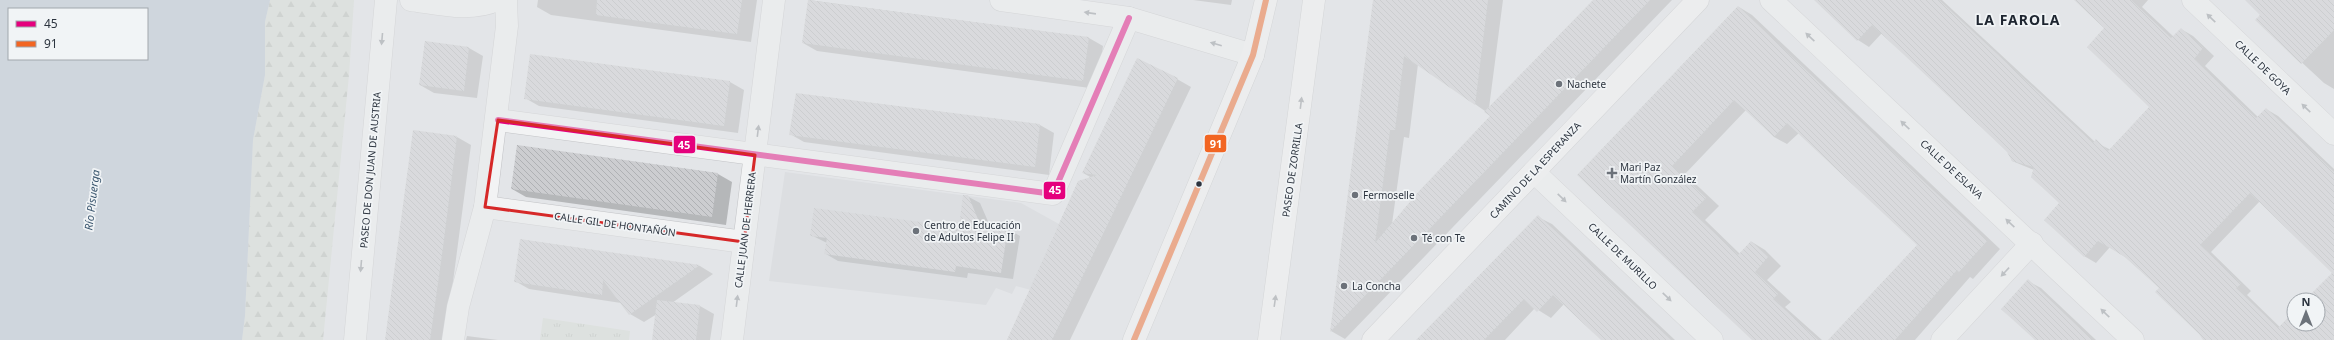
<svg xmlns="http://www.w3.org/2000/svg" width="2334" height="340" viewBox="0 0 2334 340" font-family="'Noto Sans',sans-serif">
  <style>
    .built { fill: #d2d5da }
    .forest { fill: url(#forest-firs) }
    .park { fill: url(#park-tufts) }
    .water { fill: #b5c3d0; fill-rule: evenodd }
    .shadow { fill: #0003; fill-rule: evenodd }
    .building { fill: url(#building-back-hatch); fill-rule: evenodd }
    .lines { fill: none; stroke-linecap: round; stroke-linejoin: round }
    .street-casing { stroke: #c2c3c6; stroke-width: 23 }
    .secondary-casing { stroke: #c2c3c6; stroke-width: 23 }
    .primary-casing { stroke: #c0c2c5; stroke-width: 23 }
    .street { stroke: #f2f3f4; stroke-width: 22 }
    .secondary { stroke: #f6f6f6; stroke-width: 22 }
    .primary { stroke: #f6f6f6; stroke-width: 22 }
    .bus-1-casing { stroke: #f1f4f6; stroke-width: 9 }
    .bus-2-casing { stroke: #f1f4f6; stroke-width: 9 }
    .bus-1 { stroke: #e5007d; stroke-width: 6 }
    .bus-2 { stroke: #f26522; stroke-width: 6 }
    .oneway { fill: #8f949a }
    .oneway2 { fill: #91959a }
    .marked { fill: none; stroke: #d62828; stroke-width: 3; stroke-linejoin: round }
    .poi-dot { fill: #6c727a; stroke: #f1f4f6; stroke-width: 1.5 }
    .bus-dot { fill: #2c343f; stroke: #f1f4f6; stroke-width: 1.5 }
    .labels { text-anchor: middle; stroke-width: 3.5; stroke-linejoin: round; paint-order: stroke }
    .street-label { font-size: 10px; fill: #2c343f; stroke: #f1f4f6 }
    .poi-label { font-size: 10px; fill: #2c343f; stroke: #f1f4f6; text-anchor: start }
    .water-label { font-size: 11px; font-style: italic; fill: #3a566e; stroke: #f1f4f6 }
    .district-label { font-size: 14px; font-weight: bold; letter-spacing: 1px; fill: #1e2530; stroke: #f1f4f6 }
    .line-badge { stroke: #f1f4f6; stroke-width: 1.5 }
    .badge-label { font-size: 11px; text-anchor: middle; font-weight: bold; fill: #fff }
  </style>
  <defs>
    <pattern id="forest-firs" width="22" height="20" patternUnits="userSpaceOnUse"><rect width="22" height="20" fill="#d5dbd4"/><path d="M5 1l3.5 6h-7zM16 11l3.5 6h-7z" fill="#b7bdb7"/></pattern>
    <pattern id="park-tufts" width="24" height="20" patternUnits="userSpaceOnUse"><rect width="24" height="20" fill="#d5dbd4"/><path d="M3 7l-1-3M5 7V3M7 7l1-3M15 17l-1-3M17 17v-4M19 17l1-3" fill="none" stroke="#b7bdb7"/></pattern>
    <pattern id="building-back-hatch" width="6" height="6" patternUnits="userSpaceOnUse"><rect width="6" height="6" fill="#cccdd0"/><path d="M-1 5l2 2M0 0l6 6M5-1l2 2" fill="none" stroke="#afb1b4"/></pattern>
  </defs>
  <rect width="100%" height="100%" fill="#e3e5e8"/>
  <path class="built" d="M785,172L1021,203L1059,224L1052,239L1054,241L1031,290L1016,286L1012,294L996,288L986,305L769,281Z"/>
  <path class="forest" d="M270,0H354L349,75L323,340H242L245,316L253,140L265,75V22Z"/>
  <path class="park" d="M543,318L630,331L629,340H540Z"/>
  <path class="water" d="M0,0H270L265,22V75L253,140L245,316L242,340H0ZM9,9H147V59H9Z"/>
  <g class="shadow">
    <path d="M538,0H757L751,42L551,15L537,7Z"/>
    <path d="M809,0L1089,38L1103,46L1097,89L817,51L803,43Z"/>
    <path d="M1193,0H1232L1231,5Z"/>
    <path d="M1374,0H1503L1489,108L1595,0H1672L1345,339L1331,331ZM1418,64L1492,116L1392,224L1404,137L1409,138Z"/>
    <path d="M1815,0H1942L2095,142L2111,150L2150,107L2105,28L2076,0H2148L2142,7L2174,37L2181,29L2193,36L2214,56L2205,66L2258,117L2266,109L2278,116L2334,169V274L2260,201L2211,252L2251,291L2247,295L2288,335L2283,340H2206L2156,292L2160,288L2125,257L2110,247L2096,263L2084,256L2060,203L2034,170L2012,161L2008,152L1882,33L1869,47L1858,40Z"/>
    <path d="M2246,0H2334V89L2324,83L2256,20L2262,15Z"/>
    <path d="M1739,7L1752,15L2000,249L1973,279L1970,277L1915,340H1829L1918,245L1799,133L1787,144L1774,137L1746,110L1685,174L1719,206L1705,220L1740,254L1752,242L1765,250L1781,266L1767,280L1791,302L1785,307L1822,340H1754L1578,175Z"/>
    <path d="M425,42L469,48L483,56L477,98L434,93L420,85Z"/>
    <path d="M531,55L730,82L744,90L738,133L539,106L525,98Z"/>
    <path d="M1177,79L1191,87L1070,340H1007L1092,178L1083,173Z"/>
    <path d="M1040,125L1054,133L1049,175L804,142L790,134Z"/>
    <path d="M414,131L457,137L471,145L446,335L455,340H386Z"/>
    <path d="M518,146L718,174L732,182L726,225L526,197L512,189Z"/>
    <path d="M967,196L980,203L990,226L1008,229L1020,236L1013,279L968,273L967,278L838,261L826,254L827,243L811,235L960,229Z"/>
    <path d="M1538,217L1552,224L1675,340H1602L1564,304L1551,318L1535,308L1505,340H1418Z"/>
    <path d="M521,240L700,266L713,274L672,303L700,306L714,314L710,340H653L657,314L644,322L630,314L621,303L529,289L515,281Z"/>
    <path d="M2028,281L2041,288L2096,340H2037Z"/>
    <path d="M467,336L498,340H466Z"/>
  </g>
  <g class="building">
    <path d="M597,0H742L737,34L596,15Z"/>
    <path d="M808,0L1089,37L1083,81L802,43Z"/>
    <path d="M1373,0H1488L1475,105L1404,56L1395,130H1390L1375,243L1420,190L1490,116L1484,112L1593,0H1650L1330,332Z"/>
    <path d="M1814,0H1939L2093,143L2096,139L2108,151L2149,107L2087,47L2104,28L2074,0H2131L2171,38L2181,28L2203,48L2194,59L2225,89L2256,118L2266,108L2334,172V340H2203L2199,334L2155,292L2159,288L2125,257L2098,241L2084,257L2044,220L2059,203L2031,177L2034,167L2012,161L2007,152L1979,125L1872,25L1857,41ZM2250,193L2332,273L2305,300H2318V324H2294V311L2278,328L2236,288L2241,284L2200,245Z"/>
    <path d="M2245,0H2334V30L2301,64L2255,20L2260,15Z"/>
    <path d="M1738,6L1987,241L1959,272L1957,270L1895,340H1828L1917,245L1787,123L1774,137L1734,100L1672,166L1706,198L1692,212L1738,255L1751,241L1768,257L1755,272L1778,294L1773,299L1818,340H1752L1577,175Z"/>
    <path d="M425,41L469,47L464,91L419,85Z"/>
    <path d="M530,54L730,81L724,126L524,99Z"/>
    <path d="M1137,58L1178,78L1052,340H1007L1078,181L1097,175L1082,173Z"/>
    <path d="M796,93L1040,124L1035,167L789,135Z"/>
    <path d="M413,130L457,136L443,247L430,340H385Z"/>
    <path d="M517,145L718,173L712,217L511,189Z"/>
    <path d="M963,195H968L980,224L1008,228L1001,273L956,266L955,272L824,254L827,238L810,236L814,208L959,227Z"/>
    <path d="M1538,215L1564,239L1671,340H1601L1553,295L1537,312L1524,299L1484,340H1416Z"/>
    <path d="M520,239L602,251L700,265L629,315L603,280L602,295L514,282Z"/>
    <path d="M2028,279L2070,319L2092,340H2035L2001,309Z"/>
    <path d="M657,300L700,305L696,340H652Z"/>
  </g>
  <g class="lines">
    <defs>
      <g id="street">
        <path d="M411,0C440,4 470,12 497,0"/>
        <path d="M1001,0L1129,18L1253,55"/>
        <path d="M1771,0L2133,340"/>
        <path d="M2193,0L2334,134"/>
        <path d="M498,120L1053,194L1129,18"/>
        <path d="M1534,172L1712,340"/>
        <path d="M485,207L744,242"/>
        <path d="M355,340L386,0"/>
        <path d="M453,340L458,307L485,207L507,26L506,0"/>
        <path d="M732,340L774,0"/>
        <path d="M1942,340L2032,243"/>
      </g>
      <path id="secondary" d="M1373,340L1698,0"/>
      <g id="primary">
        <path d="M1134,340L1253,55L1266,0"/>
        <path d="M1269,340L1314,0"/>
      </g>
    </defs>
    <use href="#street" class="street-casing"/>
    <use href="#secondary" class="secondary-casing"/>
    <use href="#primary" class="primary-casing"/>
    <use href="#street" class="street"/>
    <use href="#secondary" class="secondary"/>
    <use href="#primary" class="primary"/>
    <defs>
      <path id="bus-1" d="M498,120L1053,194L1129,18"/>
      <path id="bus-2" d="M1134,340L1253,55L1266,0"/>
    </defs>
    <use href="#bus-1" class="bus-1-casing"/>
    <use href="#bus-2" class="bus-2-casing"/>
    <use href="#bus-1" class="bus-1"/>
    <use href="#bus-2" class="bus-2"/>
  </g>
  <defs><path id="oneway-solid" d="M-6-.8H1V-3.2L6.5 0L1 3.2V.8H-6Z"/></defs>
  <g class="oneway">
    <use href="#oneway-solid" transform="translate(1090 13) rotate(-172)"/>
    <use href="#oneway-solid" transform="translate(2211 18) rotate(-136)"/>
    <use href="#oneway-solid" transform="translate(1810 37) rotate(-137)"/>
    <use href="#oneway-solid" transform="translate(382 39) rotate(95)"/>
    <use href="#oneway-solid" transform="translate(1216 44) rotate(-164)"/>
    <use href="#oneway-solid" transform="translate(2306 108) rotate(-136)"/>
    <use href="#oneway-solid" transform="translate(1905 125) rotate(-137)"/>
    <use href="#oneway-solid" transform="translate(758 131) rotate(-83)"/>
    <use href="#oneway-solid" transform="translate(1562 198) rotate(44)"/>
    <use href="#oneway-solid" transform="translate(2010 223) rotate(-137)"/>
    <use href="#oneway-solid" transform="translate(361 266) rotate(95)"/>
    <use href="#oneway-solid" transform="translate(2005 272) rotate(133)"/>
    <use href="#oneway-solid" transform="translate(1667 297) rotate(44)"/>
    <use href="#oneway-solid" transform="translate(737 301) rotate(-83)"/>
    <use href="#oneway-solid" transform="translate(2105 313) rotate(-136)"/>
  </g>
  <g class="oneway2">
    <use href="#oneway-solid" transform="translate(1301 103) rotate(-83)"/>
    <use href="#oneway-solid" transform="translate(1275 301) rotate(-82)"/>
  </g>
  <path d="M0 0H2334V340H0ZM498,120L755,155L744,242L485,207Z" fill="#e3e5e8" fill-opacity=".55" fill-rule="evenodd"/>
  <path class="marked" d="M498,120L755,155L744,242L485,207Z"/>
  <g class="poi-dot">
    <circle cx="1559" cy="84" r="4"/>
    <path d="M1610 167h4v4h4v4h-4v4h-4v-4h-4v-4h4z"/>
    <circle cx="1355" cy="195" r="4"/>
    <circle cx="916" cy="231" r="4"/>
    <circle cx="1414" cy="238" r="4"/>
    <circle cx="1344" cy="286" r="4"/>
  </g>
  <circle class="bus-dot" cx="1199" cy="184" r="3.5"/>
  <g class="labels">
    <g class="street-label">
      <text transform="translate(2263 67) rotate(44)" y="4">CALLE DE GOYA</text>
      <text transform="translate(1952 169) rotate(43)" y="4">CALLE DE ESLAVA</text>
      <text transform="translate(370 170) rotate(-85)" y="4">PASEO DE DON JUAN DE AUSTRIA</text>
      <text transform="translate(1292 170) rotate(-82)" y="4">PASEO DE ZORRILLA</text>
      <text transform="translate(1535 170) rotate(-47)" y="4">CAMINO DE LA ESPERANZA</text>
      <text transform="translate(615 224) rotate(8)" y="4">CALLE GIL DE HONTAÑÓN</text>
      <text transform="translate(745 230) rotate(-83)" y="4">CALLE JUAN DE HERRERA</text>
      <text transform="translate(1623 256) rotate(44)" y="4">CALLE DE MURILLO</text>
    </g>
    <g class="poi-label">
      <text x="1567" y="88">Nachete</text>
      <text x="1620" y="171">Mari Paz<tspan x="1620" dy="12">Martín González</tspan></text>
      <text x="1363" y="199">Fermoselle</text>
      <text x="924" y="229">Centro de Educación<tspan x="924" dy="12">de Adultos Felipe II</tspan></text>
      <text x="1422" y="242">Té con Te</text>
      <text x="1352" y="290">La Concha</text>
    </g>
    <g class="water-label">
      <text transform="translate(92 200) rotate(-83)" y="4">Río Pisuerga</text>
    </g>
    <g class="district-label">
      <text x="2018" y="25">LA FAROLA</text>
    </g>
  </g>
  <g class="line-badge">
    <rect x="1204" y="134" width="23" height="19" rx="4" fill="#f26522"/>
    <rect x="673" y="135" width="23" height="19" rx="4" fill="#e5007d"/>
    <rect x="1043" y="181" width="23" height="19" rx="4" fill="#e5007d"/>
  </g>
  <g class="badge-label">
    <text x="1216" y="148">91</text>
    <text x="684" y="149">45</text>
    <text x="1055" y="194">45</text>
  </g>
  <rect x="8" y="8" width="140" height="52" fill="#f1f4f6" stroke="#a2a7ad"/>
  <rect x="16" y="21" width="20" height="6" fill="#e5007d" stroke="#a2a7ad"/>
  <text x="44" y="28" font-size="12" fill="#2c343f">45</text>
  <rect x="16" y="41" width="20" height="6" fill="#f26522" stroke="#a2a7ad"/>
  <text x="44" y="48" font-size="12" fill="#2c343f">91</text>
  <g transform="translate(2306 312)"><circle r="19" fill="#f1f4f6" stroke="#a2a7ad"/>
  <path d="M0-3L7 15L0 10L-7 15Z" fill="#6c727a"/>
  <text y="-6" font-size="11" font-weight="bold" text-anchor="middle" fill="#2c343f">N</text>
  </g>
</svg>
